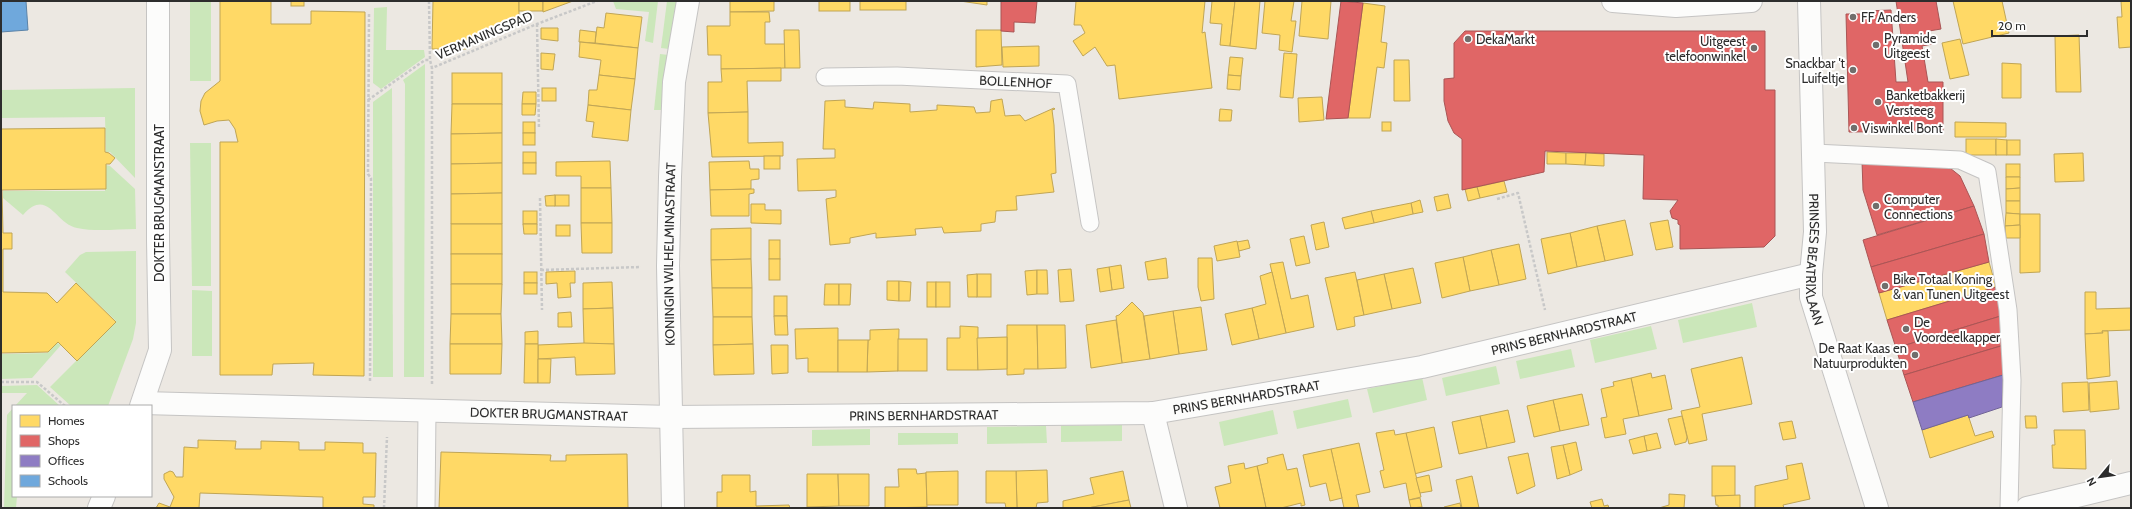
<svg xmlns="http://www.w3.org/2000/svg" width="2132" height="509" viewBox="0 0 2132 509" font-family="Cabin,sans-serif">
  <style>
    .green { fill: #cbe7ba }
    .homes { fill: #ffd966; stroke: #c0a555 }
    .shops { fill: #e06666; stroke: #a55 }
    .offices { fill: #8e7cc3; stroke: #716496 }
    .schools { fill: #6fa8dc; stroke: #5b83a8 }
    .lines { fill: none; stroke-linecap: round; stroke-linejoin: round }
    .lane-casing { stroke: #c5c4c3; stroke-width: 19 }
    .street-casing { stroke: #c5c4c3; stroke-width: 24 }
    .path { stroke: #c8c8c8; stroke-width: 2.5; stroke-dasharray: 3 2; stroke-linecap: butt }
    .lane { stroke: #fcfcfb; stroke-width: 17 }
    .street { stroke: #fcfcfb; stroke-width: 22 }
    .poi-dot { fill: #706e6c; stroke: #fff; stroke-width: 1.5 }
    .labels { text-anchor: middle; stroke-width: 4; stroke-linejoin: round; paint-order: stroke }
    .poi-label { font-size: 13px; fill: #2d2d2d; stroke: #fff; text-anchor: start }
    .street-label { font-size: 13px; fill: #2d2d2d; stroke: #fff }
  </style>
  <rect width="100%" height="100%" fill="#ece8e2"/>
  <g class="green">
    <rect x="190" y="1" width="21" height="80"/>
    <path d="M613,1H658L653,43L645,41L649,12L616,9Z"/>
    <path d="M667,1H677L669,49L661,48Z"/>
    <path d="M387,7L386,50H424L425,57L381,89L373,83L374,8Z"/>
    <path d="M660,54L669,55L661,110H654Z"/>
    <path d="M425,64L424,377H404L405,84L403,80Z"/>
    <path d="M135,88V178L110,152H106L105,117L1,118V90Z"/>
    <path d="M392,88L393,377H373V102Z"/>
    <path d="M190,143H211V286H192Z"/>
    <path d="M106,165L110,166L135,189L136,229C117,229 96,232 77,228C55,224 48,187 23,215L3,198V191H105Z"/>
    <path d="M136,251V323L133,339L108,406H71L50,387L116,321L65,272L80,255L86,252Z"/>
    <path d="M192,290L212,291V356H192Z"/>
    <path d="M1752,303L1757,327L1683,343L1678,320Z"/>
    <path d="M1651,326L1657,349L1595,363L1590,340Z"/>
    <path d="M57,343L61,345L32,378L1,379V354L47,353Z"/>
    <path d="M1571,349L1575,367L1520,379L1516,361Z"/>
    <path d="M1496,366L1500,384L1446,396L1442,378Z"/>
    <path d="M1422,377L1427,400L1373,413L1367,389Z"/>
    <path d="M37,385L60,406H15L27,393H1V386Z"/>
    <path d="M1348,399L1352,417L1297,429L1293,411Z"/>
    <path d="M13,408V496H17L16,508H4L7,415Z"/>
    <path d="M1273,410L1278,434L1224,446L1219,422Z"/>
    <path d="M1122,425V441L1061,442V426Z"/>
    <path d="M1046,426L1047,443L987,444V427Z"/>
    <path d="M870,429V445L812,446V430Z"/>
    <path d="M898,433H958V444L898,445Z"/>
  </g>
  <g class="homes">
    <path d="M220,1H271V24H311V11L365,12L364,376L313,375L314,363L273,364L272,375H220V142H238L237,138L235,129L229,120L217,121L204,125L200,111L201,101L205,93L220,81Z"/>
    <rect x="291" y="1" width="13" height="5"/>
    <path d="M433,1H519V22L496,35L467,42V49H432Z"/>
    <rect x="519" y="1" width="24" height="10"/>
    <path d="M543,1H573L543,12Z"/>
    <path d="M730,1H774V11L730,12Z"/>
    <rect x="819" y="1" width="31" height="10"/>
    <rect x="860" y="1" width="46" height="9"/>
    <path d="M960,1H987V5Z"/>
    <path d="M1076,1H1205L1202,33L1205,32L1212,88L1119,99L1115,65L1107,66L1095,47L1083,56L1073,41L1085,33L1081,25H1074Z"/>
    <path d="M1212,1H1235L1230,46L1220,45L1222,24L1210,23Z"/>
    <path d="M1235,1H1260L1256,49L1230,46Z"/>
    <path d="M1265,1H1294L1291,21H1296L1292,52L1279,50L1280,35L1262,33Z"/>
    <path d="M1302,1H1331L1328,39L1299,36Z"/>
    <path d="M1953,1H2002L2009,33L1963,44Z"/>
    <path d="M2121,1H2131V47L2119,48L2117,17H2122Z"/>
    <path d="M1363,3L1385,6L1381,42L1387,43L1384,68L1377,67L1370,118H1348Z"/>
    <path d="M730,12H769L770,22H765V44H785V68L721,69V55H708L707,26H730Z"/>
    <path d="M606,13L642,17L638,48L595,43L597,27L604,28Z"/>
    <path d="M541,28H558V41L541,39Z"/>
    <path d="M580,30L596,32L595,43L579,42Z"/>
    <path d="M784,30H799L800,68H785Z"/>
    <path d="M976,30H1001L1002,65L976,67Z"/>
    <path d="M2079,35L2081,92H2056L2055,36Z"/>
    <path d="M1960,39L1969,75L1950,79L1942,43Z"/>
    <path d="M580,42L638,48L635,79L599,75L601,60L579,57Z"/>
    <path d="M1039,46V66L1003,67L1002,47Z"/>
    <path d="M541,53L555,54L553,70L541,69Z"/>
    <path d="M1284,53L1297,54L1293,98L1280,97Z"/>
    <path d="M1230,57L1243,58L1241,76L1228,75Z"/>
    <path d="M1394,60H1409L1410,101H1394Z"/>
    <path d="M2002,63L2021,64V98H2002Z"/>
    <path d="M781,68V81H747L748,112L708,113V82H722L721,69Z"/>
    <rect x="452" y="73" width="50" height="31"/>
    <path d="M599,75L635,79L631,110L588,105L589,90H597Z"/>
    <path d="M1228,75L1241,76L1240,90L1227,89Z"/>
    <rect x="542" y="88" width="14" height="13"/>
    <path d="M523,92H536V104H522Z"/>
    <path d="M1322,97L1324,120L1299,122L1298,98Z"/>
    <path d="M1002,99L1005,116L1020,115L1025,121L1054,108L1055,109L1052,110L1054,125L1056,173L1051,174L1054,192L1016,196L1017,210L996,211L995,222L981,224V231L944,233L942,227L915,229L916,235L876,238V233L850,238V243L830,245L826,199L836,197V190L798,191L797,159L835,158V149H823L825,101L845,100V107L873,109L874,102L910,104V112L937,110V105L974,107L976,113L990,112L991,101Z"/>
    <path d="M452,104H502V133L451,134Z"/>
    <path d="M522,104H536L535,115H522Z"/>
    <path d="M588,105L631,110L628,141L592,137L594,122L586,121Z"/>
    <path d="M1220,109L1232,110L1231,121H1219Z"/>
    <path d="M748,112V143L783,142V156L712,157L708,113Z"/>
    <rect x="523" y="122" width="12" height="11"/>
    <rect x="1382" y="122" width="9" height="9"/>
    <path d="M1955,122L2006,123V137H1955Z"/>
    <path d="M105,128V152L109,153L115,158L110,164H106V189L2,190L3,233H12V249H3V292L47,293L57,303L76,283L116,322L77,361L58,342L48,352L1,353V129Z"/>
    <path d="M502,133V163L451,164V134Z"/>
    <rect x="523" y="133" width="12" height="12"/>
    <rect x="1966" y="139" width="30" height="16"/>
    <path d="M1996,139L2007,140V155H1996Z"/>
    <rect x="2007" y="140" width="13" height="15"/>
    <rect x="523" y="152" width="13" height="11"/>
    <path d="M1547,152L1566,153V164H1547Z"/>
    <path d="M1566,153H1586L1585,165L1566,164Z"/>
    <path d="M1586,153L1604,154V166L1585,165Z"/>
    <path d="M2083,153L2084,181L2055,182L2054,154Z"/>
    <rect x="764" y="156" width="16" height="13"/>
    <path d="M610,161L611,188H581V176H556V162Z"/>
    <path d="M749,161L750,169H759V179L751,180V189L710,190L709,162Z"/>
    <path d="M502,163V193L451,194V164Z"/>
    <rect x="523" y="163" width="13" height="11"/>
    <rect x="2006" y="164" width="14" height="13"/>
    <path d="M2006,177H2020V188L2006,189Z"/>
    <path d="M1504,181L1507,192L1480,198L1477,187Z"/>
    <path d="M1477,187L1480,198L1468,201L1465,189Z"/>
    <path d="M581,188H611L612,223H581Z"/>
    <path d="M2020,188V201H2006V189Z"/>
    <path d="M754,189V193L749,194V216H711L710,190Z"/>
    <path d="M502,193V224H451V194Z"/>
    <path d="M1448,194L1451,208L1437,211L1434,197Z"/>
    <rect x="555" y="195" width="14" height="11"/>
    <path d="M555,195V206H546L545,196Z"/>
    <path d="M1420,200L1423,212L1413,214L1411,203Z"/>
    <path d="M2006,201H2020V214L2006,213Z"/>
    <path d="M1411,203L1413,214L1374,223L1371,211Z"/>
    <path d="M751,204H765V210H781V224L751,223Z"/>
    <rect x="523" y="211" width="14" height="13"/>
    <path d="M1371,211L1374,223L1345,229L1342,218Z"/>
    <path d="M2006,213L2020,214V225L2005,226Z"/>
    <path d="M2020,214H2040V272L2020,273Z"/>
    <path d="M1625,220L1633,255L1605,261L1597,226Z"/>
    <path d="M1668,220L1673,247L1656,250L1650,223Z"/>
    <path d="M1324,222L1329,247L1316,250L1311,225Z"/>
    <path d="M581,223H612V253H582Z"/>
    <rect x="451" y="224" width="51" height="30"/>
    <path d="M523,224H537V234H524Z"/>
    <rect x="556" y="225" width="14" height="11"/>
    <path d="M2020,225V238H2006L2005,226Z"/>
    <path d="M1597,226L1605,261L1577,267L1570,233Z"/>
    <path d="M751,228V259L711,260V229Z"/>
    <path d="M1570,233L1577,267L1548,274L1541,239Z"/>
    <path d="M1304,236L1310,263L1296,266L1290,239Z"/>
    <rect x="769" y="240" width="11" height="19"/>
    <path d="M1248,240L1250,248L1239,251L1237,242Z"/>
    <path d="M1237,241L1240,257L1217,261L1214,246Z"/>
    <path d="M1519,244L1526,279L1499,285L1491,250Z"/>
    <path d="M1491,250L1499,285L1470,291L1463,257Z"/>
    <rect x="451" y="254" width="51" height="30"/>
    <path d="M1463,257L1470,291L1442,298L1435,263Z"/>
    <path d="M1166,258L1168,278L1148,280L1145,262Z"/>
    <path d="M1198,258H1212L1214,299L1201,301L1198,287Z"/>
    <path d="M751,259L752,288H712L711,260Z"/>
    <rect x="769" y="259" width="11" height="21"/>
    <path d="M1283,262L1291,299L1308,295L1314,327L1286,333L1270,264Z"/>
    <path d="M1989,262L1996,287L1887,320L1879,293Z"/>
    <path d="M1121,265L1124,288L1112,290L1109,267Z"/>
    <path d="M1109,267L1112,290L1100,292L1097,269Z"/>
    <path d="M1413,268L1421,303L1392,309L1384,274Z"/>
    <path d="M1071,269L1074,301L1060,302L1058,270Z"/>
    <path d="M1037,270V294L1027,295L1025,271Z"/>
    <path d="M1037,270H1047L1048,294H1037Z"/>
    <path d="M575,271V283H570L571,297L558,298L557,283L546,284V272Z"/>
    <rect x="524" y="272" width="13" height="11"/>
    <path d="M1272,272L1286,333L1259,339L1252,308L1266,304L1260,276Z"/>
    <path d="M1355,272L1364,315L1354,317L1355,326L1337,330L1325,278Z"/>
    <rect x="977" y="274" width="14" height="23"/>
    <path d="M977,274V297H968L967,275Z"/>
    <path d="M1384,274L1392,309L1364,315L1357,280Z"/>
    <path d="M887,281H899V301L887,300Z"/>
    <path d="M899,281L911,282L910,301H899Z"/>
    <path d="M612,282L613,308L583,309V283Z"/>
    <rect x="927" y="282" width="9" height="25"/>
    <rect x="936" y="282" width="14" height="25"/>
    <rect x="524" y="283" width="13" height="11"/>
    <path d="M451,284H502L501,314H451Z"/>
    <path d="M825,284H839V305H824Z"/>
    <path d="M839,284H851L850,305H839Z"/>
    <path d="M712,288H752V317H713Z"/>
    <path d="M2085,292H2096V309L2131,308V330L2102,331L2103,333L2085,334Z"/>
    <rect x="774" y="296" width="13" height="20"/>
    <path d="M1132,302L1143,313L1150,359L1122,363L1116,316L1119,315Z"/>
    <path d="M1201,307L1207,350L1179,354L1173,311Z"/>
    <path d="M613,308L614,344H584L583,309Z"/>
    <path d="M1252,308L1259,339L1232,345L1225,314Z"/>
    <path d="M1173,311L1179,354L1150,359L1144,316Z"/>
    <path d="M571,312L572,327H558V313Z"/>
    <path d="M451,314H501L502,344H450Z"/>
    <path d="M774,316H787L788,335H775Z"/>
    <path d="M713,317H752L753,344L713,345Z"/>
    <path d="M1116,320L1122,363L1091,368L1086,325Z"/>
    <path d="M1007,325H1037L1038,369H1024V374L1007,375Z"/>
    <path d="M1037,325H1065L1066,368L1038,369Z"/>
    <path d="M960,326L978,327V370H947V338H960Z"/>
    <path d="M838,328V372H808V358L796,359L795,329Z"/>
    <path d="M899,329L898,371L867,372L868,340H870V330Z"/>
    <path d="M538,331V344H525V332Z"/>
    <path d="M2102,331H2108L2110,376L2087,379L2085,334L2103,333Z"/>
    <path d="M1007,337V369L978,370L977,338Z"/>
    <rect x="898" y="339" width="29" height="32"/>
    <path d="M838,340H868L867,372H838Z"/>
    <path d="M584,343L614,344L615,374L576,375L575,357L538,359V345Z"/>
    <path d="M450,344H502L501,374H450Z"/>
    <path d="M525,344H538V383H524Z"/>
    <path d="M753,344L754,374L714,375L713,345Z"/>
    <path d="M771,345H788V373L772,374Z"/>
    <path d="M1742,357L1752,404L1702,414L1707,440L1689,444L1681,411L1700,407L1691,369Z"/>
    <path d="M538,359H551L550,383H538Z"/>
    <path d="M1651,373L1652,378L1665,375L1672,409L1639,416L1631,378Z"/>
    <path d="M1631,378L1639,416L1623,419L1626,434L1605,438L1601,418L1607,417L1601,389L1614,386L1613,382Z"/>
    <path d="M2117,381L2119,409L2090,412L2089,383Z"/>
    <path d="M2088,382L2089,410L2063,412L2062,383Z"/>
    <path d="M1582,394L1589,425L1560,431L1553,400Z"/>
    <path d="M1553,400L1560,431L1534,437L1527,406Z"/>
    <path d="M1508,410L1515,442L1487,448L1480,416Z"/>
    <path d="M1968,415L1975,436L1992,431L1994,437L1930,458L1922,430Z"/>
    <path d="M1480,416L1487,448L1459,454L1452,422Z"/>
    <path d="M1682,416L1687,437L1686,442L1675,445L1668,419Z"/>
    <path d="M2025,416H2036L2037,428H2026Z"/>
    <path d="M1792,421L1796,438L1783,440L1779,423Z"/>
    <path d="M1434,427L1442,467L1414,474L1406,433Z"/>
    <path d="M1394,430L1395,435L1406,433L1421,497L1409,500L1406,483L1384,488L1380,471L1384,470L1376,433Z"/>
    <path d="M2054,430H2085L2086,469L2053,468L2052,445H2055Z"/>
    <path d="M1657,433L1661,448L1647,451L1644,436Z"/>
    <path d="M1644,436L1647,451L1633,454L1629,440Z"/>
    <path d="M198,440L236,441L235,449H261V441L299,442V450H325V442L363,443V453H376L375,497H363V504L374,505V508H323V497L200,493L199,508H156L159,503L170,507L174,497L164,479V474L170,471L173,472L176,477H183L184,447L198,448Z"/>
    <path d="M1576,442L1582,470L1570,475L1563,445Z"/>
    <path d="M1359,443L1370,492L1356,495L1359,508H1344L1331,449Z"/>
    <path d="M1563,445L1570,475L1557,479L1551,447Z"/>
    <path d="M1331,449L1342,498L1330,501L1326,483L1310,487L1303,455Z"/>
    <path d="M441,452L551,455L550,461H566V455L627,454L628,508H439Z"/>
    <path d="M1528,453L1535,486L1517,494L1508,457Z"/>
    <path d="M1283,454L1287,470L1297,468L1305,505L1301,506V503L1281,508H1266L1257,466L1268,463L1267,458Z"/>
    <path d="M1244,463L1245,469L1257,466L1266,508H1220L1215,487L1231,483L1228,466Z"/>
    <path d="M1802,463L1810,499L1783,505L1784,508H1755V486L1788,479L1786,466Z"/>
    <rect x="1712" y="466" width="23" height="30"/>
    <path d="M898,469H916L917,474L926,473L927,507L885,508V487H899Z"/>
    <path d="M1047,470L1048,502L1037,503L1036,508H1017L1016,471Z"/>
    <path d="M958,471V505H927L926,472Z"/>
    <path d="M986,471H1016L1017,508H1006L1005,503H986Z"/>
    <path d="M1123,471L1129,500L1088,508H1063V501L1094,494L1090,478Z"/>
    <path d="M807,474H838L839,506L807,507Z"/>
    <path d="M838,474H869V506H839Z"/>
    <path d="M722,475H750V492L756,491V506L789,505L790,508H717V492H722Z"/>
    <path d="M1429,475L1432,491L1420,493L1416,478Z"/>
    <path d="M1472,476L1479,508H1462L1456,480Z"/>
    <path d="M1669,494L1685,495L1684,508H1659L1669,505Z"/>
    <path d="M1740,495V508H1718V505H1716L1715,496Z"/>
    <path d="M1420,498L1422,507L1411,508L1409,500Z"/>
    <path d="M1602,499L1604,506L1608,505L1609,508H1592L1590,502Z"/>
    <path d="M1129,500L1131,508H1088Z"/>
    <path d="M1460,503L1461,508H1444V507Z"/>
  </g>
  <g class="shops">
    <path d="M1001,1H1037L1035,23L1014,22V32L1001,31Z"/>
    <path d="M1341,1L1363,3L1348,118L1326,119Z"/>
    <path d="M1896,1H1936L1941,29L1929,31L1932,44L1922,46L1928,82H1943V131L1849,132L1846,14H1865V11L1891,10L1896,82H1908Z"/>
    <path d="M1465,31H1765V90H1775V236L1764,247L1680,249V225L1678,224V220L1672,218L1670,211L1678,200L1643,199L1644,155L1545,151L1544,172L1462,190V139L1454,133L1448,121L1444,101V79L1454,78V43Z"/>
    <path d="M1862,161L1950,168L1960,176L1974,206L1877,235L1863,190Z"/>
    <path d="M1974,206L1984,234L1871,267L1863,240Z"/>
    <path d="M1984,234L1989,262L1879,293L1871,267Z"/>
    <path d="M1996,287L2004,315L1896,348L1887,320Z"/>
    <path d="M2004,315V345L1904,375L1896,348Z"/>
    <path d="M2004,345L2003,375L1913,402L1904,375Z"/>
  </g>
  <path class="offices" d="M2003,375L2002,407L1969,418L1968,415L1922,430L1913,402Z"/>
  <path class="schools" d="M1,1H26L28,30L1,32Z"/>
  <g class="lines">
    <defs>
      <g id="lane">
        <path id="s1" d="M825,77L897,76L1067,84L1090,223"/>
        <path d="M1814,153L1960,160L1987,172L2008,310L2012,380L2009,508"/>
        <path d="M426,508L427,411"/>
      </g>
      <g id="street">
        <path d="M1613,1L1676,6L1751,1"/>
        <path id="s2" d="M1809,1L1815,232L1811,274V297L1877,508"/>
        <path id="s3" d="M143,403L671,417L1153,413L1422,367L1811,274"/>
        <path d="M141,406L160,350L158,240V1"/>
        <path d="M1153,413L1176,508"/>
        <path d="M99,508L104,496"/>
        <path id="s4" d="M673,508L668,266L670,177L674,82L688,1"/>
        <path d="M2027,508L2131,483"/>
      </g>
    </defs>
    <use href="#lane" class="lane-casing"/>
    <use href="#street" class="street-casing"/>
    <g class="path">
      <path d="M429,1L430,60L432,68L537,24L597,1"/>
      <path d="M369,14L368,174L371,178L370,381"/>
      <path d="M537,24L539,129"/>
      <path d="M368,100L425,60H430"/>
      <path d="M540,198L542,310"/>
      <path d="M1497,199L1518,193L1545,310"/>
      <path d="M541,270L641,267"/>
      <path d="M1,382H37L65,406"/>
      <path d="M432,384V68"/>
      <path d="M384,508L387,437"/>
    </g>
    <use href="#lane" class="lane"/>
    <use href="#street" class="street"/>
  </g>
  <g class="poi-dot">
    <circle cx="1853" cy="17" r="4"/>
    <circle cx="1468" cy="39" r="4"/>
    <circle cx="1876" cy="45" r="4"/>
    <circle cx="1754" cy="48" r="4"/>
    <circle cx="1853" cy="70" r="4"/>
    <circle cx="1878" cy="102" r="4"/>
    <circle cx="1854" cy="128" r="4"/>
    <circle cx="1876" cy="206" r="4"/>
    <circle cx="1885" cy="286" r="4"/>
    <circle cx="1906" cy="329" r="4"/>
    <circle cx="1915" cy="355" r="4"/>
  </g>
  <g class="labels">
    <g class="poi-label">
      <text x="1861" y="22">FF Anders</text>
      <text x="1884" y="43">Pyramide<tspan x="1884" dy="15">Uitgeest</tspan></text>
      <text x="1476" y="44">DekaMarkt</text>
      <text x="1746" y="46" text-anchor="end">Uitgeest<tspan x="1746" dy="15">telefoonwinkel</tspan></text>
      <text x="1845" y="68" text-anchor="end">Snackbar 't<tspan x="1845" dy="15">Luifeltje</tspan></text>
      <text x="1886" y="100">Banketbakkerij<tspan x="1886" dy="15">Versteeg</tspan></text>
      <text x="1862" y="133">Viswinkel Bont</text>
      <text x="1884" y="204">Computer<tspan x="1884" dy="15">Connections</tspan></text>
      <text x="1893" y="284">Bike Totaal Koning<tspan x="1893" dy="15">&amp; van Tunen Uitgeest</tspan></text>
      <text x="1914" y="327">De<tspan x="1914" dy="15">Voordeelkapper</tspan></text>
      <text x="1907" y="353" text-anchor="end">De Raat Kaas en<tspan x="1907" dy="15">Natuurprodukten</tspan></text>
    </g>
    <g class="street-label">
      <text transform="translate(484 35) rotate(-23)" y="5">VERMANINGSPAD</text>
      <text dy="5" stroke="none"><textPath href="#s1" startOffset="191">BOLLENHOF</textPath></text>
      <text transform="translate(159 203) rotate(-90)" y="5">DOKTER BRUGMANSTRAAT</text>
      <text dy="5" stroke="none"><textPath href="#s4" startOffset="254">KONINGIN WILHELMINASTRAAT</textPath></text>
      <text dy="5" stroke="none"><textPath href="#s2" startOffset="259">PRINSES BEATRIXLAAN</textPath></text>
      <text dy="5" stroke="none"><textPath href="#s3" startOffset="1429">PRINS BERNHARDSTRAAT</textPath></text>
      <text dy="5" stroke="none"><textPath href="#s3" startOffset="1105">PRINS BERNHARDSTRAAT</textPath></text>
      <text dy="5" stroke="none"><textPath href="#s3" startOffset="406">DOKTER BRUGMANSTRAAT</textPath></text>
      <text dy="5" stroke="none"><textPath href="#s3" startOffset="781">PRINS BERNHARDSTRAAT</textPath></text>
    </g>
  </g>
  <rect width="2132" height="509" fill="none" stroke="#2d2d2d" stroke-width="4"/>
  <rect x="12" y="405" width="140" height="92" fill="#ffffff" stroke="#ababab"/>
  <rect x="20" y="415" width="20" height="12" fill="#ffd966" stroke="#ababab"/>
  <text x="48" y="425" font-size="12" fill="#2d2d2d">Homes</text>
  <rect x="20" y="435" width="20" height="12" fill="#e06666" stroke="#ababab"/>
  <text x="48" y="445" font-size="12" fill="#2d2d2d">Shops</text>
  <rect x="20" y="455" width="20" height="12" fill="#8e7cc3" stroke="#ababab"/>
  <text x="48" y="465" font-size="12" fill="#2d2d2d">Offices</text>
  <rect x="20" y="475" width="20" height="12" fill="#6fa8dc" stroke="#ababab"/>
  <text x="48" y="485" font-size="12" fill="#2d2d2d">Schools</text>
  <g transform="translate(2100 477) rotate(241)" stroke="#ffffff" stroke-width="3" paint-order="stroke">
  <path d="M0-3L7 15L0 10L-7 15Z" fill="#2d2d2d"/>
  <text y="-6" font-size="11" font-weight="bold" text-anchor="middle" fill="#2d2d2d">N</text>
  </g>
  <path d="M1992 30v6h95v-6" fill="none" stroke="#2d2d2d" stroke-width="2"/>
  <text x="1998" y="30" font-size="12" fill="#2d2d2d" stroke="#ffffff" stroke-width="3" paint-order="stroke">20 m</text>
</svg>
